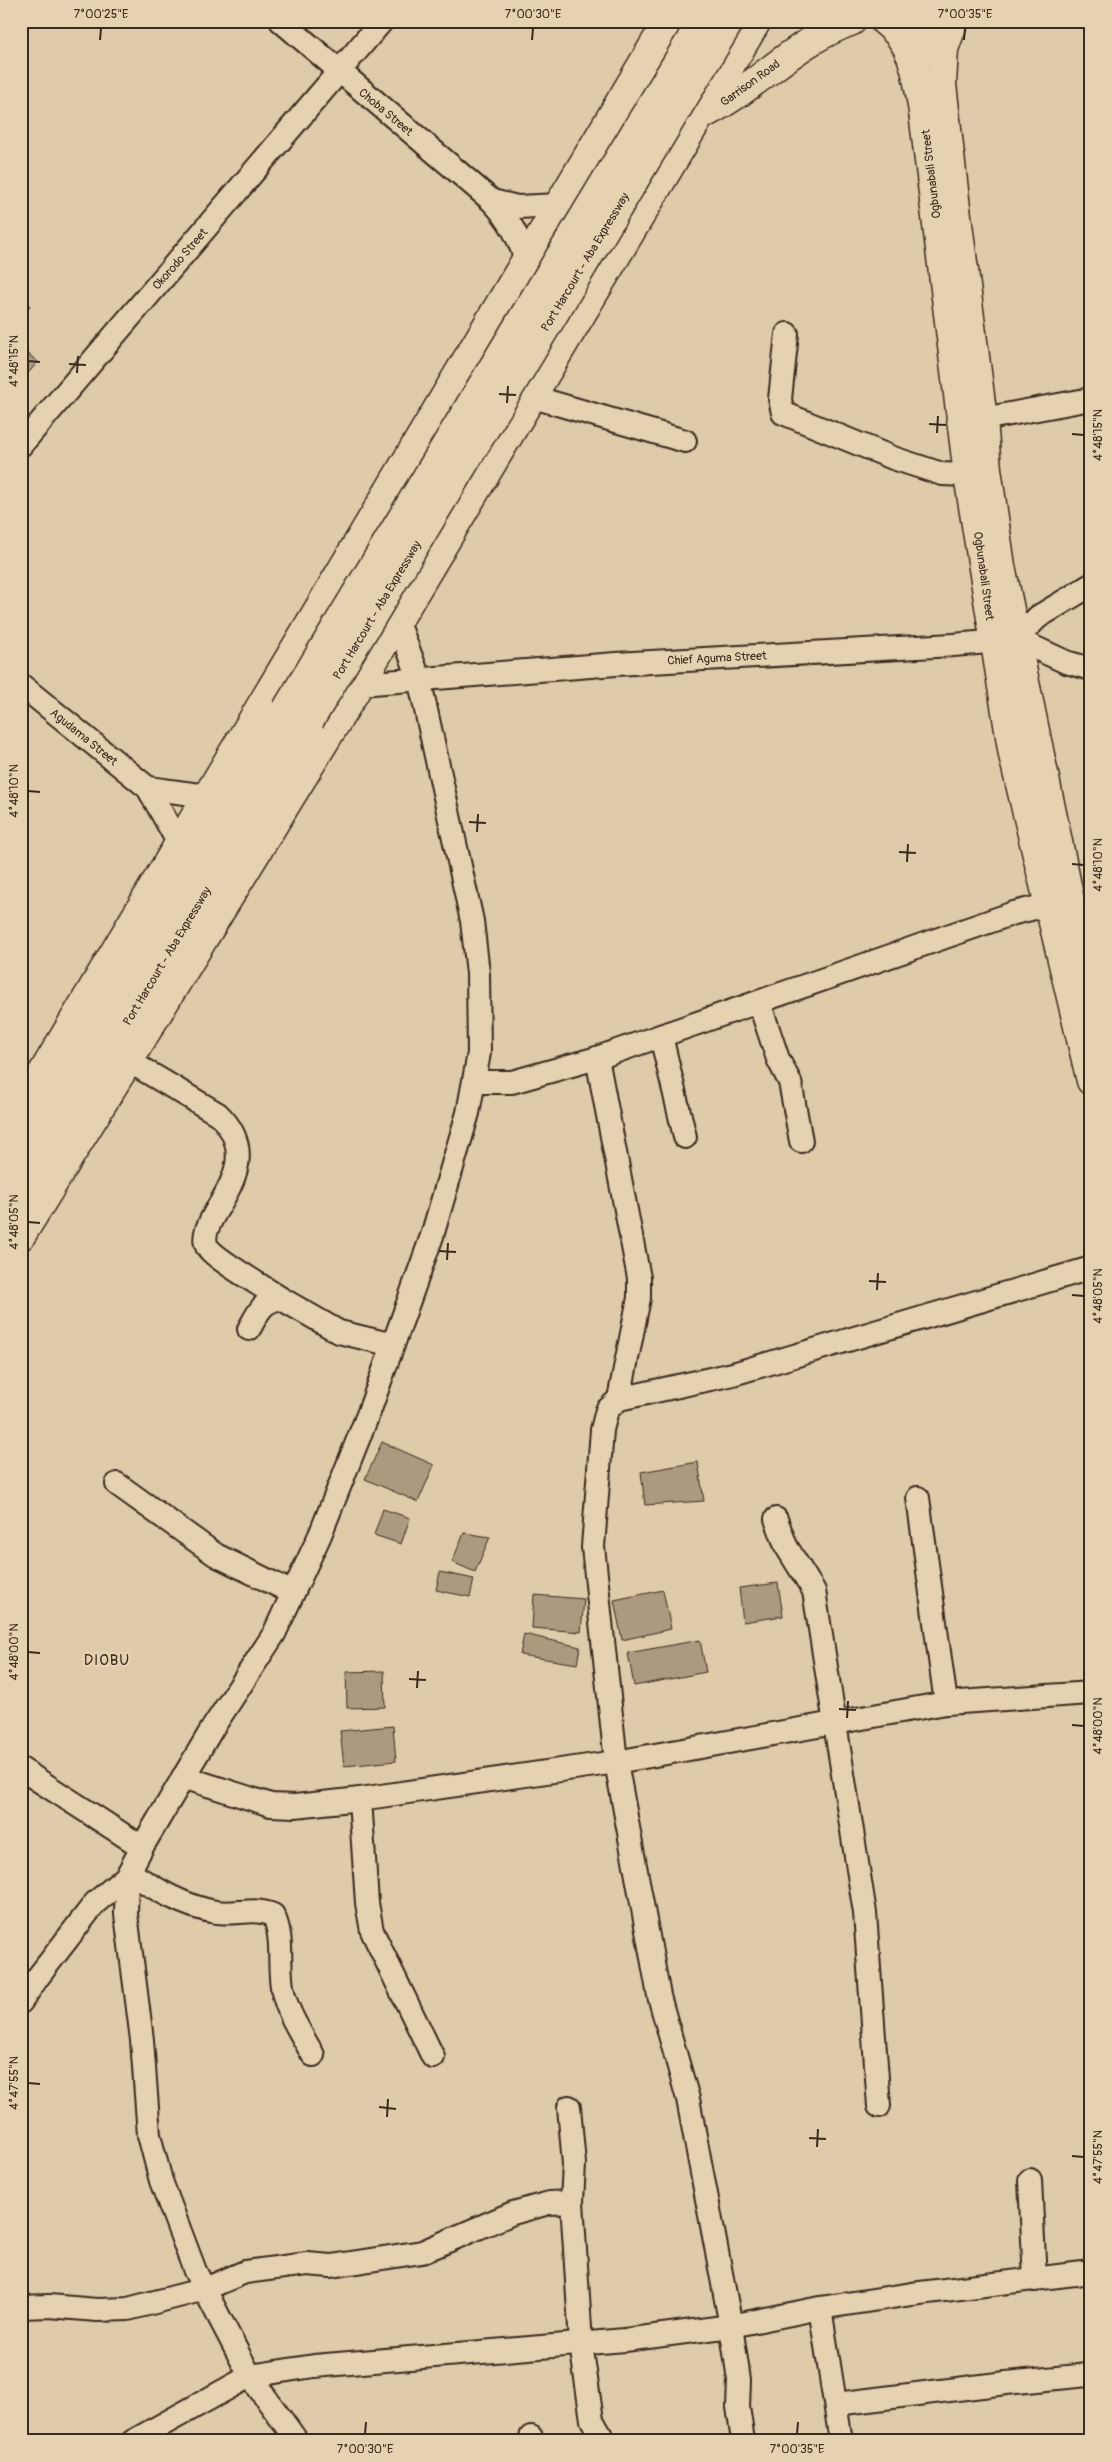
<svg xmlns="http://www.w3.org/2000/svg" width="1112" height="2462" viewBox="0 0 1112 2462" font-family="Pangolin,sans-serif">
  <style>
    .building { fill: #ac997f; stroke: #3b2a1e }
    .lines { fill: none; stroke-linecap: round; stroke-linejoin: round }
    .minor-casing { stroke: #3b2a1e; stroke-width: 26 }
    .tertiary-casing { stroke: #3b2a1e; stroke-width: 31 }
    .primary-casing { stroke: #3b2a1e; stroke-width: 31 }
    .trunk-casing { stroke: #3b2a1e; stroke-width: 31 }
    .minor { stroke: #e6d1b0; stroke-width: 22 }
    .tertiary { stroke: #e6d1b0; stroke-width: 28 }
    .primary { stroke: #e6d1b0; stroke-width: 28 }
    .trunk { stroke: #e6d1b0; stroke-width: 28 }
    .trunk-bridge-casing { stroke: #3b2a1e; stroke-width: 31; stroke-linecap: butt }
    .trunk-bridge { stroke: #e6d1b0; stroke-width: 28 }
    .ticks { fill: none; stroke: #3b2a1e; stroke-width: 2 }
    .labels { text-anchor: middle; stroke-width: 5; stroke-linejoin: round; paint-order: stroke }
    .street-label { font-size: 12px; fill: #3b2a1e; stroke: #e6d1b0 }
    .quarter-label { font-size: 15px; letter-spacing: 1px; fill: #3b2a1e; stroke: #e6d1b0 }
    .neatline { fill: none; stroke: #3b2a1e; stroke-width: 2 }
    .ticks-label { font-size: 12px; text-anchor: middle; fill: #3b2a1e }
  </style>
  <rect width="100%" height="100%" fill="#dfcaaa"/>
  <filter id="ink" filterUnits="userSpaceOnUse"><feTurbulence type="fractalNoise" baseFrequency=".02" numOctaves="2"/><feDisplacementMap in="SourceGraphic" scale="10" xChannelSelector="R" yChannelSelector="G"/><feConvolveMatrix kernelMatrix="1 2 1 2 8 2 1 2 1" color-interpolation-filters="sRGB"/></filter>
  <g filter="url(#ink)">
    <g class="building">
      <path d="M21,299L30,306L21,316Z"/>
      <path d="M21,348L38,362L21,381Z"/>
      <path d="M382,1442L434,1465L418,1502L365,1479Z"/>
      <path d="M698,1462L704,1501L645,1505L641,1472Z"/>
      <path d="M383,1509L410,1518L401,1544L374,1535Z"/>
      <path d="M464,1533L490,1537L475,1572L452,1562Z"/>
      <path d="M440,1572L474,1579L470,1597L436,1590Z"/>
      <path d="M778,1583L783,1616L743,1622L739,1588Z"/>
      <path d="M663,1590L671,1629L622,1640L614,1600Z"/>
      <path d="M534,1595L584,1599L581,1632L532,1628Z"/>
      <path d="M524,1634L580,1647L577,1664L520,1655Z"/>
      <path d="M700,1640L706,1672L634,1686L628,1653Z"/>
      <path d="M384,1671L385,1707L347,1708L346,1672Z"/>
      <path d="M393,1726L396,1761L344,1766L340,1731Z"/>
    </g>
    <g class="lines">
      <defs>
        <g id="minor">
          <path d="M281,21L492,201C510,220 518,236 526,260"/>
          <path d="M492,201L517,207L559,205"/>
          <path d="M787,334L780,399L783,413L893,458L942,474L968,475"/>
          <path d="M533,397L685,441"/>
          <path d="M983,419L1091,399"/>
          <path d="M21,445L382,21"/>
          <path d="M1016,639L1038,617L1091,585"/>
          <path d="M1016,639L1066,662L1091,669"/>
          <path d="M360,684L616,664L953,645L1012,640"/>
          <path d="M21,685L148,788L179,844"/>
          <path d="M148,788L207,796"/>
          <path d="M759,1002L778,1059L790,1082L801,1141"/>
          <path d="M661,1036L685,1137"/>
          <path d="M597,1058L639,1278V1298L619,1399"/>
          <path d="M127,1060L218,1114C275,1169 189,1220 208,1248C218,1261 264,1287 280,1298"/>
          <path d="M474,1082H512L597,1058L1014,913L1047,905"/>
          <path d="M249,1329C259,1312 260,1303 280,1298L339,1332L393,1345"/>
          <path d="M117,1484L216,1555L293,1593"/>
          <path d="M918,1498L946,1703"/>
          <path d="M776,1519L786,1546L814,1591L865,1913L879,2106"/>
          <path d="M21,1769L142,1847"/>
          <path d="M183,1777L271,1805L295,1806L360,1799L616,1762L946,1703L1091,1693"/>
          <path d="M360,1799L367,1903L372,1931L433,2057"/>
          <path d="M129,1872C155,1889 185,1907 216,1912C235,1915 256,1907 273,1915C285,1938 277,1967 283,1992C288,2014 302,2035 313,2055"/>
          <path d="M127,1876L126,1914L142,2040L149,2135L161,2181L195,2271L250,2376L297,2441"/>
          <path d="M21,2002L38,1977L95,1903L127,1876L142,1847L212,1729L274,1634L320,1535L369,1412L432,1236L468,1113L479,1053L478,973L472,921L419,678L398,622"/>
          <path d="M569,2107L574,2164L572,2202L581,2344L592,2420L604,2441"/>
          <path d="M1030,2180L1035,2280"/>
          <path d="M21,2307L49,2306L97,2310L128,2309L205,2289L245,2272L307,2264L331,2266L422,2252L513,2213L549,2203L572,2202"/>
          <path d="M820,2308L841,2441"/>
          <path d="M836,2404L1006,2383L1088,2375"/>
          <path d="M531,2437V2441"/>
          <path d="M133,2441L250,2376L314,2366L625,2340L731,2326L820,2308L912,2294L1091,2272"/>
          <path d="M743,2441L738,2407L739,2380L731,2326L688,2099L659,1996L616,1762L593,1547L602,1430L607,1410L619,1399L733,1374L1091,1268"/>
        </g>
        <g id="tertiary">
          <path d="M884,21C915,43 917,77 923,112L968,475L1013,755L1091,1081"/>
          <path d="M954,21L944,49L942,84L956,208L983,419L987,469L1001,566L1070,900L1091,986"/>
          <path d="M915,64L926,21"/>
        </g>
        <g id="primary">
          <path d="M702,115C757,88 792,43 852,21"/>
          <path d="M21,1109L668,21"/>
          <path d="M21,1236L360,684L757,21"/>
        </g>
        <g id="trunk">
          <path d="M21,1153L286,710"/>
          <path d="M21,1197L310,720"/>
        </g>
      </defs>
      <use href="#minor" class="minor-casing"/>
      <use href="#tertiary" class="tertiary-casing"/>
      <use href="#primary" class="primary-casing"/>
      <use href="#trunk" class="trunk-casing"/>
      <use href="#minor" class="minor"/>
      <use href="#tertiary" class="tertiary"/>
      <use href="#primary" class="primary"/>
      <use href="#trunk" class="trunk"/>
      <defs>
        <g id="trunk-bridge">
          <path d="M286,710L702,21"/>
          <path d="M310,720L730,21"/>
        </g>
      </defs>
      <use href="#trunk-bridge" class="trunk-bridge-casing"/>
      <use href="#trunk-bridge" class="trunk-bridge"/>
    </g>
  </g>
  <path class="ticks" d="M100,40L101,28M532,40L533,28M964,40L965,28M28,361L40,362M69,364L86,365M77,373L78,356M499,394L516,395M507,403L508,386M929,424L946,425M937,433L938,416M1072,434L1084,435M28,791L40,792M469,822L486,823M477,832L478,814M899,852L916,853M907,862L908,844M1072,864L1084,865M28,1222L40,1223M439,1251L456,1252M447,1260L448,1243M869,1281L886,1282M877,1290L878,1273M1072,1295L1084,1296M28,1652L40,1653M409,1679L426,1680M417,1688L418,1671M839,1709L856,1710M847,1718L848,1701M1072,1725L1084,1726M28,2083L40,2084M379,2107L396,2109M387,2117L388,2099M809,2138L826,2139M817,2147L818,2129M1072,2156L1084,2157M365,2434L366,2422M797,2434L798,2422"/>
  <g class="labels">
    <g class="street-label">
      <text transform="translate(750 83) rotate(-36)" y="4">Garrison Road</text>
      <text transform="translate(386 112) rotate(40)" y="4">Choba Street</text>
      <text transform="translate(931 174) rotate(-97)" y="4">Ogbunabali Street</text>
      <text transform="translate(180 259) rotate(-49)" y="4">Okorodo Street</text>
      <text transform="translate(585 262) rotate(-59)" y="4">Port Harcourt - Aba Expressway</text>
      <text transform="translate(984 576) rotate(82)" y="4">Ogbunabali Street</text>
      <text transform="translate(377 610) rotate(-59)" y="4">Port Harcourt - Aba Expressway</text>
      <text transform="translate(717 658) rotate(-3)" y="4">Chief Aguma Street</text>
      <text transform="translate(84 737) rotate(39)" y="4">Agudama Street</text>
      <text transform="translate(167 956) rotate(-59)" y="4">Port Harcourt - Aba Expressway</text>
    </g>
    <g class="quarter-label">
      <text x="107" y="1665">DIOBU</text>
    </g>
  </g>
  <rect width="1112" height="2462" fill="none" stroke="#e6d1b0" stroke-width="55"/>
  <rect x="28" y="28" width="1056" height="2406" class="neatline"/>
  <g class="ticks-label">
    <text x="101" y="18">7°00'25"E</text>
    <text x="533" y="18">7°00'30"E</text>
    <text x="965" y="18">7°00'35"E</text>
    <text transform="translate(14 361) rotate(-90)" y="4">4°48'15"N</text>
    <text transform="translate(1098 435) rotate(-90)" y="4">4°48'15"N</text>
    <text transform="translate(14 791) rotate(-90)" y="4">4°48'10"N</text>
    <text transform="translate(1098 865) rotate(-90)" y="4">4°48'10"N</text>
    <text transform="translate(14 1222) rotate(-90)" y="4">4°48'05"N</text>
    <text transform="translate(1098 1296) rotate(-90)" y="4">4°48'05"N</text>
    <text transform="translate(14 1652) rotate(-90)" y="4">4°48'00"N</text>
    <text transform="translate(1098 1726) rotate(-90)" y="4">4°48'00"N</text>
    <text transform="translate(14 2083) rotate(-90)" y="4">4°47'55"N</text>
    <text transform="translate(1098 2157) rotate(-90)" y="4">4°47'55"N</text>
    <text x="365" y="2453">7°00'30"E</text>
    <text x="797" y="2453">7°00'35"E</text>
  </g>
</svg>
